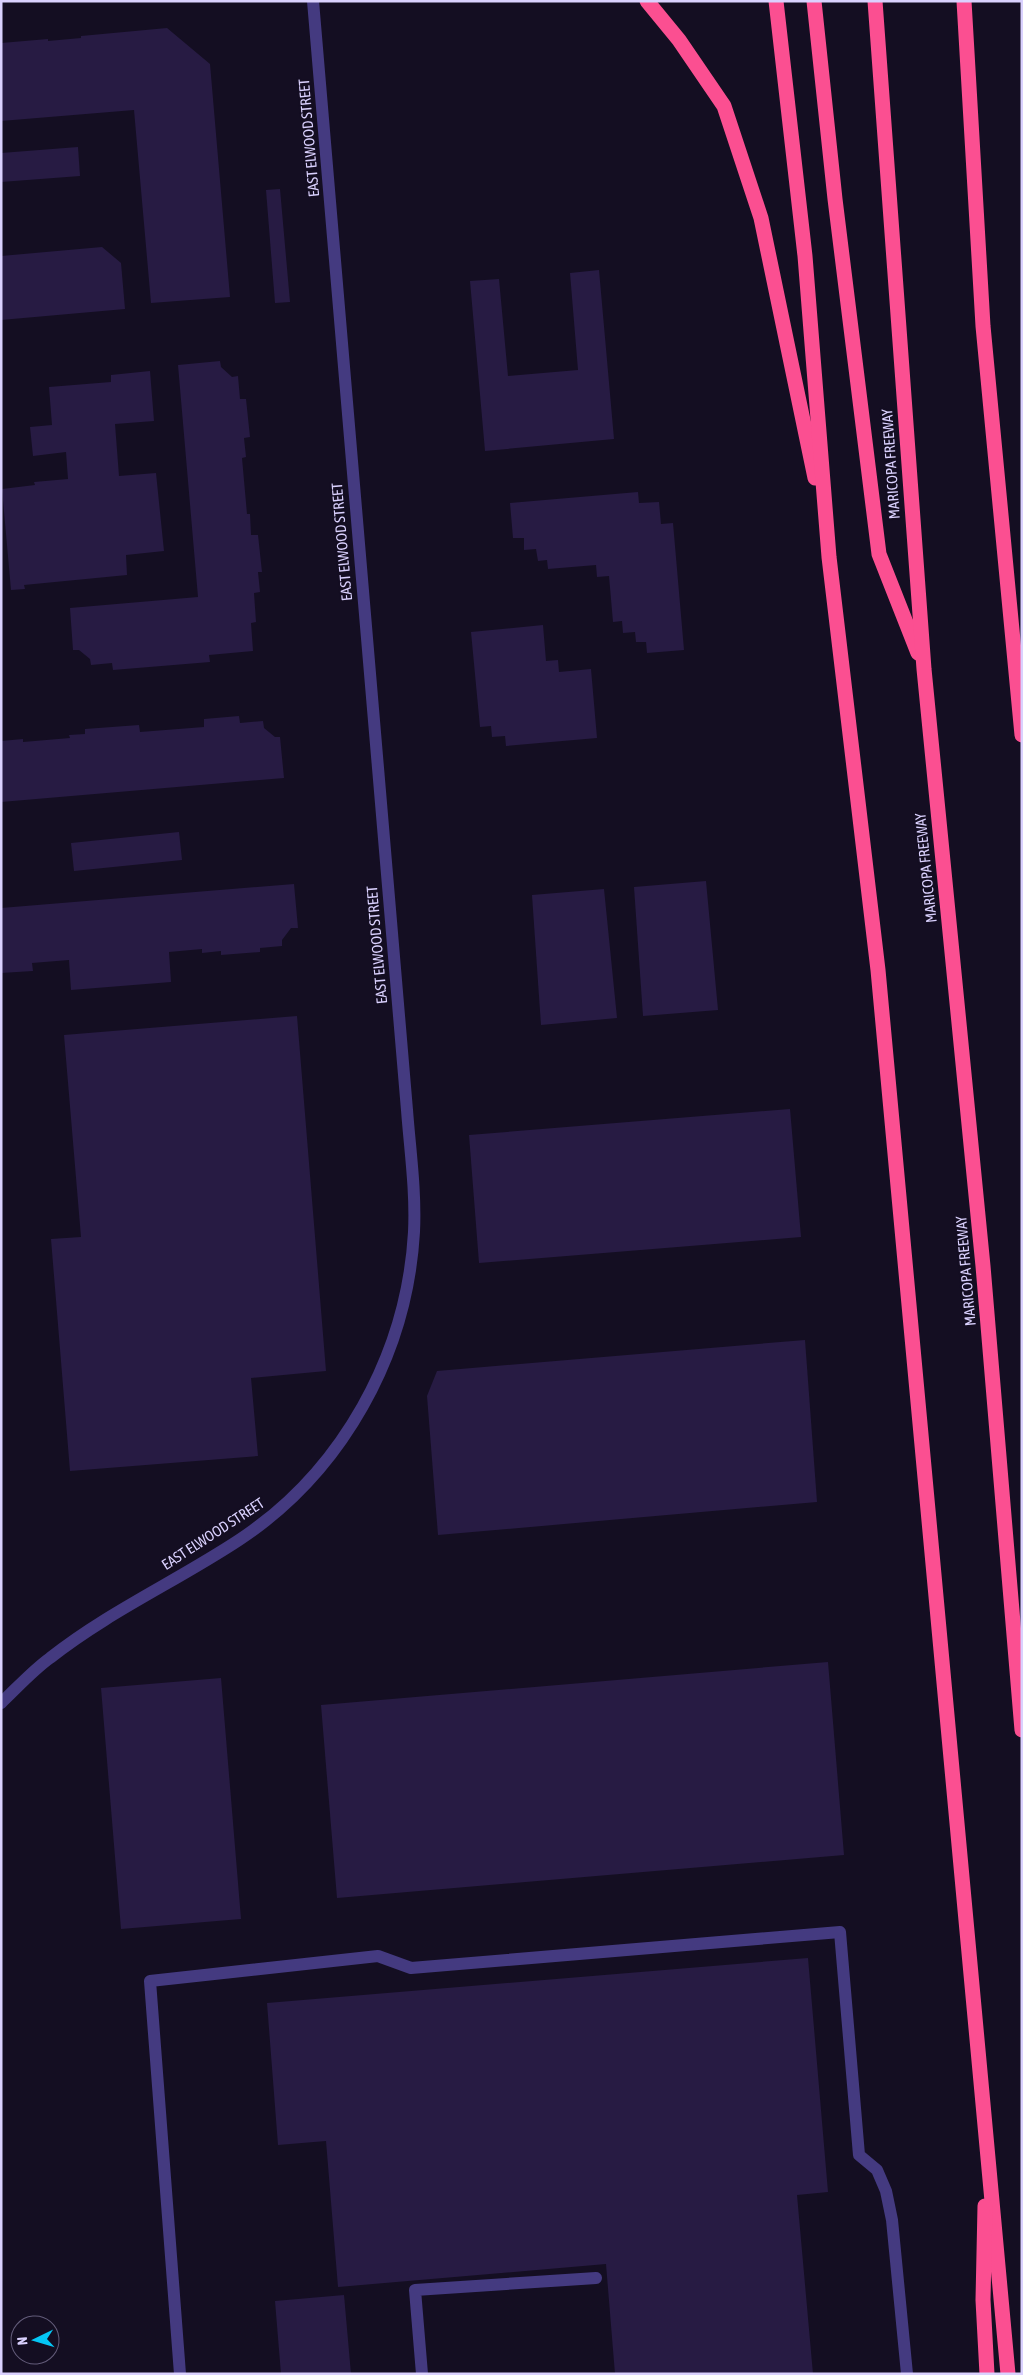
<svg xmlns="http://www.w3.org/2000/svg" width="1023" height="2375" viewBox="0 0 1023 2375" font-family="'Asap Condensed',sans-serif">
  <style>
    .building { fill: #271b43 }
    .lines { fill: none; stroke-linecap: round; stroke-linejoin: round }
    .minor { stroke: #443a80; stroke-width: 12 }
    .highway { stroke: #fb4f91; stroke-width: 15 }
    .labels { text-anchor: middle; stroke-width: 4; stroke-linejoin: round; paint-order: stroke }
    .street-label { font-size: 15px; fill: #dad1fe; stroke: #140e22 }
  </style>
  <rect width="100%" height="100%" fill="#140e22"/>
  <g class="building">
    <path d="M167,28L210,64L230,297L151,303L134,110L1,121V43L48,39V41L81,38V36Z"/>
    <path d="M78,147L80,176L1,182V153Z"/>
    <path d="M280,189L290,302L275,303L266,190Z"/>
    <path d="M102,247L121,263L125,309L1,320V256Z"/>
    <path d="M599,270L614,439L485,451L470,281L499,279L508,376L578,370L570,273Z"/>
    <path d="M220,361L221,367L232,377L238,376L240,399H246L250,437L244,438L246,457L242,458L247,514H250L251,535H258L262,572H258L260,592L254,593L256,622L251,623L253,651L209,655L210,662L113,670L112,663L91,665L90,659L79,650H73L70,608L198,597L178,365Z"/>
    <path d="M150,371L154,421L115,424L119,476L156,473L164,551L126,555L127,575L24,585L25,589L11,590L2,489L35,485L34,482L68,479L66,452L33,456L30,427L52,425L49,387L111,382V375Z"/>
    <path d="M638,492L639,503L659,502L661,524L673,523L684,650L647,653L646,642H636L635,632L623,633L622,621L613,622L609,576L597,577L596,565L548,569L547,560L538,561L536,549L524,550V538H513L510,503Z"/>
    <path d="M543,625L546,661L558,660L559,672L591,669L597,738L506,746L505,736L492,737L491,726L480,727L471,632Z"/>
    <path d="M239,716L240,723L263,721L264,728L275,737H280L284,778L1,802V741L23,739V742L70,738L69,735L85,734V729L139,725L140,732L204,727V719Z"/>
    <path d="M179,832L182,860L74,871L71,843Z"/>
    <path d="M706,881L718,1010L643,1016L634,887Z"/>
    <path d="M294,884L298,928H291L282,940V946L260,948V952L221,955V951L202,953V949L169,952L171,982L71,990L69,960L32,963L33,971L1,973V908Z"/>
    <path d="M604,889L617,1018L541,1025L532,895Z"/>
    <path d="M297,1016L326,1371L251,1378L258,1456L70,1471L51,1239L81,1237L64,1035Z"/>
    <path d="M790,1109L801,1237L479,1263L469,1135Z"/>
    <path d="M805,1340L817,1502L438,1535L427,1396L437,1371Z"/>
    <path d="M828,1662L844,1855L337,1898L321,1705Z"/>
    <path d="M221,1678L241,1919L121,1929L101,1688Z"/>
    <path d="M808,1958L828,2192L797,2195L813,2374H615L606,2264L338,2287L326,2141L278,2145L267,2003Z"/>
    <path d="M344,2295L351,2374H281L275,2301Z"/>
  </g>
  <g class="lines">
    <g class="minor">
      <path d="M1,1703C17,1688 32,1671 50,1658C108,1612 177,1581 239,1540C342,1472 407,1355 414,1232C416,1191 410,1150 407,1110L313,1"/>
      <path d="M180,2374L150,1981L378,1956L411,1968L840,1932L859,2155L877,2170L886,2191L892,2220L907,2374"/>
      <path d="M422,2374L415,2290L596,2278"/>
    </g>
    <g class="highway">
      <path d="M647,1L679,40L724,106L761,218L815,478"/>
      <path d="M776,1L805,256L829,557L878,970L1008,2374"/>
      <path d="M814,1L835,199L879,554L918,653"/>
      <path d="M875,1L924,669L983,1266L1022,1730"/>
      <path d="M964,1L983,326L1022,735"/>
      <path d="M985,2206L983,2300L987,2374"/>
    </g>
  </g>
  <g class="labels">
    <g class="street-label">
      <text transform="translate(309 138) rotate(-95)" y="5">EAST ELWOOD STREET</text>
      <text transform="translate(891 464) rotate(-94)" y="5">MARICOPA FREEWAY</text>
      <text transform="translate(342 542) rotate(-95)" y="5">EAST ELWOOD STREET</text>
      <text transform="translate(926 868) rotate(-96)" y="5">MARICOPA FREEWAY</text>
      <text transform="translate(377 945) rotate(-95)" y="5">EAST ELWOOD STREET</text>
      <text transform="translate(966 1271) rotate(-95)" y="5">MARICOPA FREEWAY</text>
      <text transform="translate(213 1534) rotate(-33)" y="5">EAST ELWOOD STREET</text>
    </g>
  </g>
  <rect width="1023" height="2375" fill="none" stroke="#dad1fe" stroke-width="5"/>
  <g transform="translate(35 2340) rotate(265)"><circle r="24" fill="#140e22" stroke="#635c7a"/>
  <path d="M0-4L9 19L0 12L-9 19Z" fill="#05c6f5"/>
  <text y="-8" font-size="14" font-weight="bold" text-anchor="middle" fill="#dad1fe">N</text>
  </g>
</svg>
